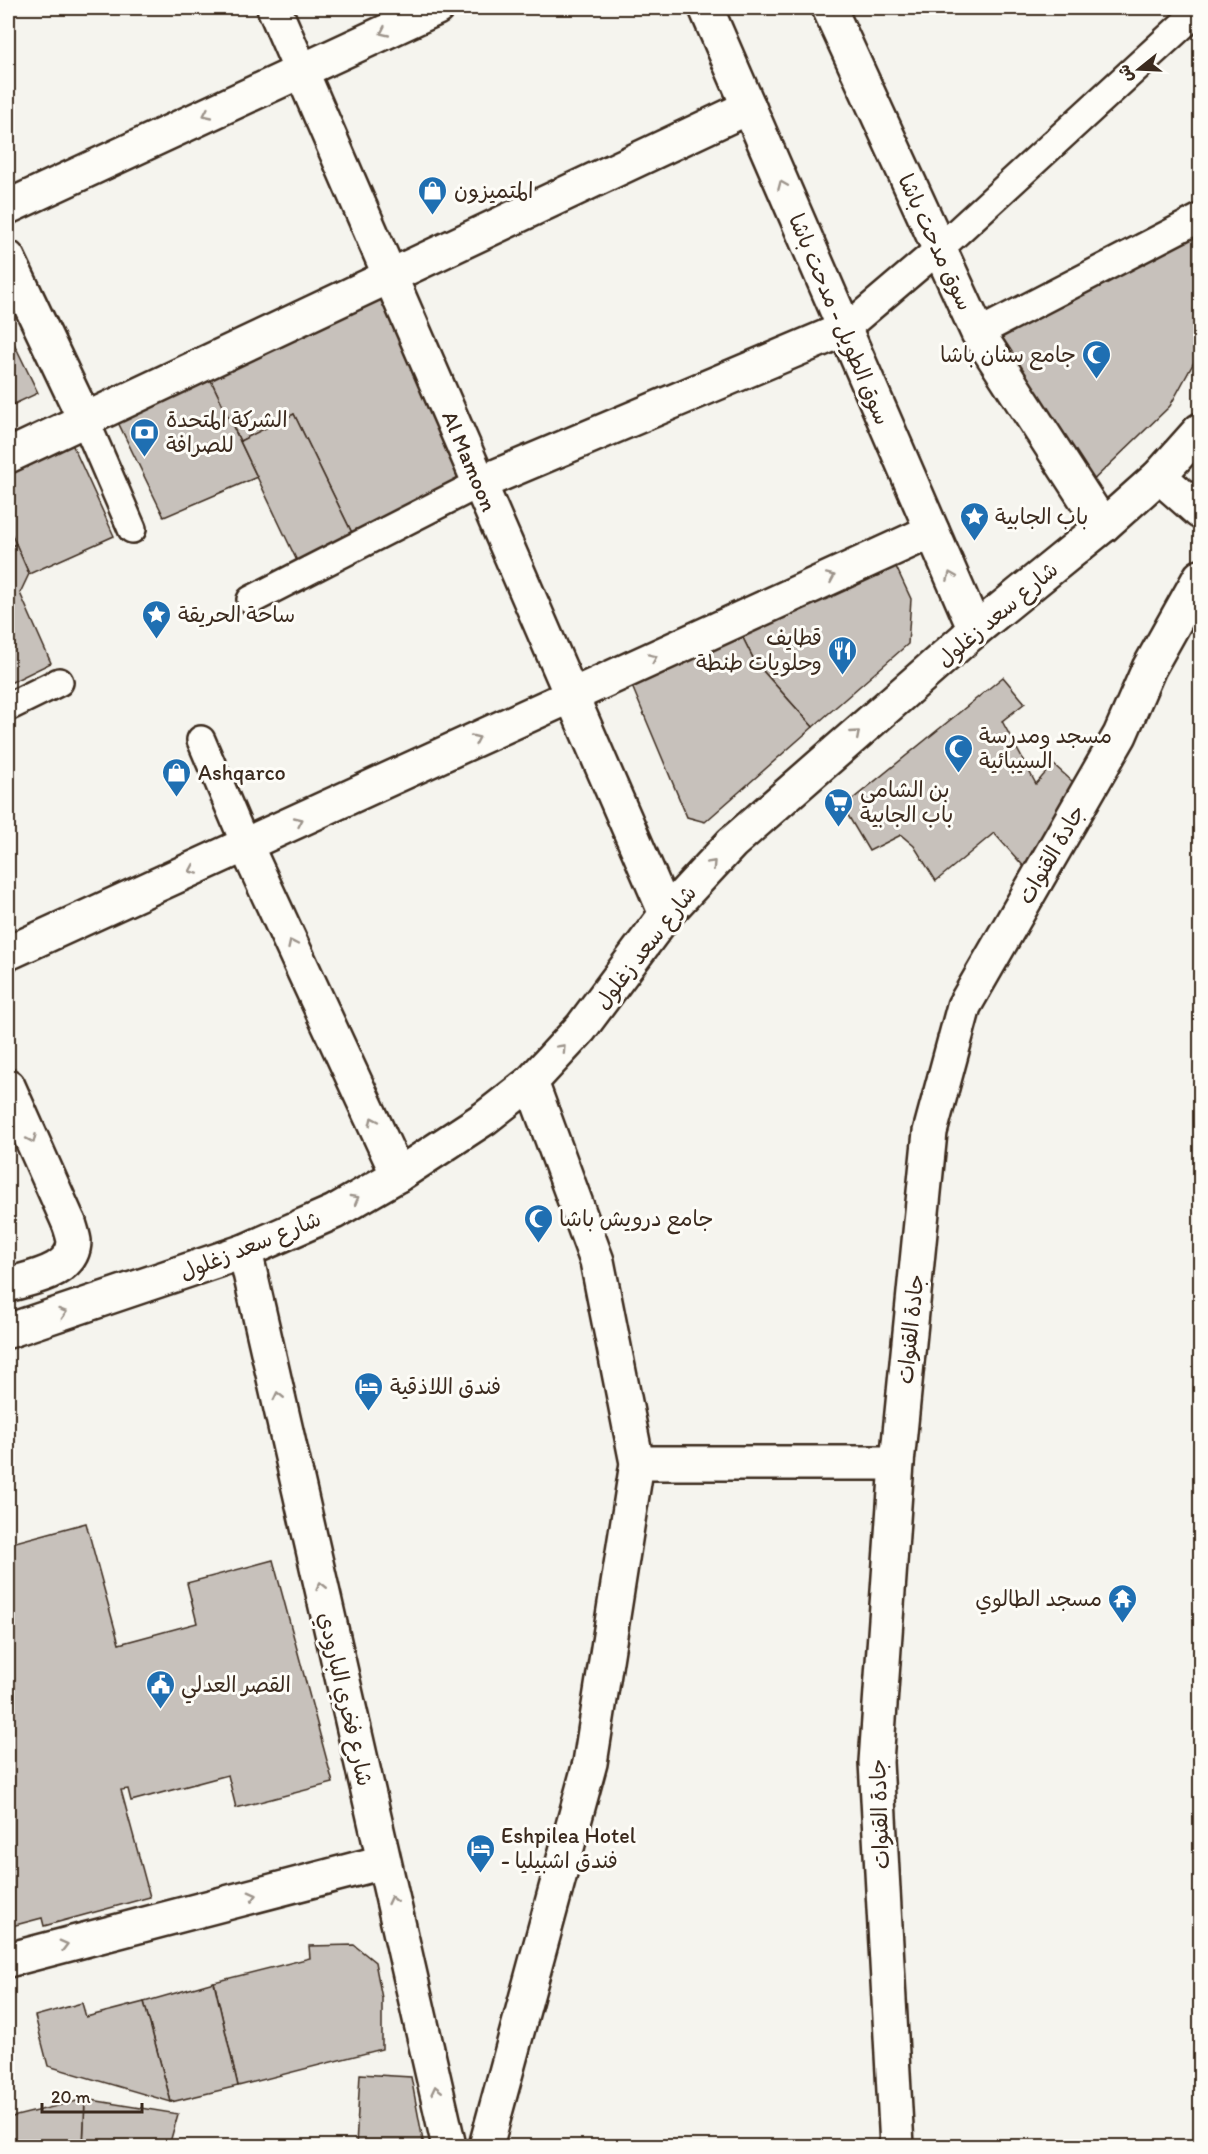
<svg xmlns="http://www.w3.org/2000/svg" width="1208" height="2154" viewBox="0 0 1208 2154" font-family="Itim,'Playpen Sans Arabic',sans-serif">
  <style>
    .building { fill: #c7c1bb; stroke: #3b2a1e; stroke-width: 1.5 }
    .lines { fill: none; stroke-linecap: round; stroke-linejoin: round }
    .pedestrian-casing { stroke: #3b2a1e; stroke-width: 32 }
    .minor-casing { stroke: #3b2a1e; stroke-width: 38 }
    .tertiary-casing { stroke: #3b2a1e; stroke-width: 38 }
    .secondary-casing { stroke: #3b2a1e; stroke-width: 38 }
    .pedestrian { stroke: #fdfcf7; stroke-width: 27 }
    .minor { stroke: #fdfcf7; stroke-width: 33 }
    .tertiary { stroke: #fdfcf7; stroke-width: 33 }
    .secondary { stroke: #fdfcf7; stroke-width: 33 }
    .oneway { stroke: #9c938a }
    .labels { text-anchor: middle; stroke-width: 6; stroke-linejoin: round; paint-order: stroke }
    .poi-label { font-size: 22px; fill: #3b2a1e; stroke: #fdfcf7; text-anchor: start }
    .street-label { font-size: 22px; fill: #3b2a1e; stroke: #fdfcf7 }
  </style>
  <rect width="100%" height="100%" fill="#f5f4ee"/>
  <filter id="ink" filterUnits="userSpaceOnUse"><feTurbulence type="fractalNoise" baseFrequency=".0167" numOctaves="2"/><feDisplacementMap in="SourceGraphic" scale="12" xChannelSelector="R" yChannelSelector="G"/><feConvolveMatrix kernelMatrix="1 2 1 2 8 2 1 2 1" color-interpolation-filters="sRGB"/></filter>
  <g filter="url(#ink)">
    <g class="building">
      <path d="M1200,218V351L1170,406L1081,492L978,333Z"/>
      <path d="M389,282L471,478L353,535L294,414L240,441L205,368Z"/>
      <path d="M8,331L38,393L8,407Z"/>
      <path d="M205,368L257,477L164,517L113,412Z"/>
      <path d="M294,414L353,535L298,563L240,441Z"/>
      <path d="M68,435L114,536L29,574L8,526V463Z"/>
      <path d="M8,526L16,544L8,548Z"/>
      <path d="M16,544L29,574L20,593L51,663L8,684V548Z"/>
      <path d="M891,556L911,599L908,644L813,727L755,662L739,630Z"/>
      <path d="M739,630L755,662L813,727L705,822L687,817L629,679Z"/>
      <path d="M1003,677L1025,703L1002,721L1036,784L1053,764L1073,782L1060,827L1027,870L994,833L936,881L914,846L901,835L869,851L843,807Z"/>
      <path d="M86,1523L119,1644L197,1623L187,1583L273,1560L333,1783L236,1808L228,1775L131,1801L128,1789L121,1790L150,1897L44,1926L42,1918L8,1927V1544Z"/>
      <path d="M354,1945L375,1962L382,1998V2049L238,2086L214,1982L310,1958L309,1946Z"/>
      <path d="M214,1982L238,2086L171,2102L144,2002Z"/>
      <path d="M144,2002L171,2102L48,2066L35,2016L82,2003L86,2017Z"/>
      <path d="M360,2074L411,2077L424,2146H356Z"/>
      <path d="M85,2099L178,2114L169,2146H83Z"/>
      <path d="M85,2099L83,2146H8V2118Z"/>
    </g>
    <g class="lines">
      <defs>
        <g id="pedestrian">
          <path d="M845,329L939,249L1200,9"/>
          <path d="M978,333L1200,218"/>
          <path d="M85,420L132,529"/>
          <path d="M251,600L480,483"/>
          <path d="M8,707L59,682"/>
          <path d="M201,740L246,846"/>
        </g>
        <g id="minor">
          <path d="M274,8L666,914"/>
          <path d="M829,8L978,333L1103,526"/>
          <path d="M8,207L437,8"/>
          <path d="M8,258L85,420"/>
          <path d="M8,456L749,107"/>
          <path d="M1159,476L1200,512"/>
          <path d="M480,483L845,329"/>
          <path d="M246,846L398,1175"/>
          <path d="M8,953L932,531"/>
          <path d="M8,1086L69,1223"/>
          <path d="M637,1463H897"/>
          <path d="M8,1960L383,1862"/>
          <path d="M486,2146L590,1763L637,1463L597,1261L531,1082"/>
          <path d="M897,2146L876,1762L897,1463L930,1132L964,1006L1120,735L1149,668L1200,577"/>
        </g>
        <path id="tertiary" d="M706,8L975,630"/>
        <g id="secondary">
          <path d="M245,1251L449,2146"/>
          <path d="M8,1285C30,1278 74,1272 74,1241C73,1235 71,1229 69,1223"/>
          <path d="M8,1331L245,1251L334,1212L398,1175L485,1118L531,1082L581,1028L666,914L732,843L975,630L1103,526L1159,476L1200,430"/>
        </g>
      </defs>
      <use href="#pedestrian" class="pedestrian-casing"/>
      <use href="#minor" class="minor-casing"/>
      <use href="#tertiary" class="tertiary-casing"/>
      <use href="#secondary" class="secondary-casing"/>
      <use href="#pedestrian" class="pedestrian"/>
      <use href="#minor" class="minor"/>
      <use href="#tertiary" class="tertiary"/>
      <use href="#secondary" class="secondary"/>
    </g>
    <defs><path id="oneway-chevron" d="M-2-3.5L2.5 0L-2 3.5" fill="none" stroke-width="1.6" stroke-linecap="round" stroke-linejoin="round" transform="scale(1.5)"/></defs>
    <g class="oneway">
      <use href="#oneway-chevron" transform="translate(384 32) rotate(155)"/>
      <use href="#oneway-chevron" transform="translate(207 114) rotate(155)"/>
      <use href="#oneway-chevron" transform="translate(782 185) rotate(-113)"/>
      <use href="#oneway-chevron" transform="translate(951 576) rotate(-113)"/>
      <use href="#oneway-chevron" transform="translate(831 577) rotate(-24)"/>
      <use href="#oneway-chevron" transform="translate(653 658) rotate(-24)"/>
      <use href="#oneway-chevron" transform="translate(856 734) rotate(-41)"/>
      <use href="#oneway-chevron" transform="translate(476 739) rotate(-25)"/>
      <use href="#oneway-chevron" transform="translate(299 821) rotate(-25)"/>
      <use href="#oneway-chevron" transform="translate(712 864) rotate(-47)"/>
      <use href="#oneway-chevron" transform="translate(193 870) rotate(156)"/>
      <use href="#oneway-chevron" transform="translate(292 944) rotate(-115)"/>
      <use href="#oneway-chevron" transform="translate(562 1048) rotate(-47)"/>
      <use href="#oneway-chevron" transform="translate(373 1121) rotate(-115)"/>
      <use href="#oneway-chevron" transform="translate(32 1139) rotate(66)"/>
      <use href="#oneway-chevron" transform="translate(355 1199) rotate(-30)"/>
      <use href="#oneway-chevron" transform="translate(63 1313) rotate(-18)"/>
      <use href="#oneway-chevron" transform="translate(278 1396) rotate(-103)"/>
      <use href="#oneway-chevron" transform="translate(321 1586) rotate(-103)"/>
      <use href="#oneway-chevron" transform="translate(253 1896) rotate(-15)"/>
      <use href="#oneway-chevron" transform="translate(392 1900) rotate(-103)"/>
      <use href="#oneway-chevron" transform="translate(64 1945) rotate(-15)"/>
      <use href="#oneway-chevron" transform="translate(436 2090) rotate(-103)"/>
    </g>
  </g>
  <defs>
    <symbol id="shop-pin" viewBox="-11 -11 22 30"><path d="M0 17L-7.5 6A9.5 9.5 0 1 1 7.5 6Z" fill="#1f6fb2" stroke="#fdfcf7"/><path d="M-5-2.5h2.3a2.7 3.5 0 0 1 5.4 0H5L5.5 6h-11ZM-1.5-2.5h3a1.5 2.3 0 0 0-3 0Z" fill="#fff"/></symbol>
    <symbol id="mosque-pin" viewBox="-11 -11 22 30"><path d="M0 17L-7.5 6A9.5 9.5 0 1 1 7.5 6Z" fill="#1f6fb2" stroke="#fdfcf7"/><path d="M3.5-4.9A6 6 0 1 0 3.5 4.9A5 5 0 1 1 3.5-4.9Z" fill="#fff"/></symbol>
    <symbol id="bank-pin" viewBox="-11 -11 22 30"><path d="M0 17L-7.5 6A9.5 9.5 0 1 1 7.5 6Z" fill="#1f6fb2" stroke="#fdfcf7"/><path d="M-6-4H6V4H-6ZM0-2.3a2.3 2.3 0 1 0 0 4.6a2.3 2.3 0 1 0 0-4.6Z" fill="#fff"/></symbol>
    <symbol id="sight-pin" viewBox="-11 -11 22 30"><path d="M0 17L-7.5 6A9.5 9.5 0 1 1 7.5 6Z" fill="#1f6fb2" stroke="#fdfcf7"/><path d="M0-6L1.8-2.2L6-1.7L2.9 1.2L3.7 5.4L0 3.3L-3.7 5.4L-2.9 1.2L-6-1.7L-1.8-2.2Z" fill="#fff"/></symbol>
    <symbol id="restaurant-pin" viewBox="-11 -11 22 30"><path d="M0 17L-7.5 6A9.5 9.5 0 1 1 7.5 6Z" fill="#1f6fb2" stroke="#fdfcf7"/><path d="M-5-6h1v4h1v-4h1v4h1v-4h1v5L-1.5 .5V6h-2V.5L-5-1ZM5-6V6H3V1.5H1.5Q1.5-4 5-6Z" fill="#fff"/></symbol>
    <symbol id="supermarket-pin" viewBox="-11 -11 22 30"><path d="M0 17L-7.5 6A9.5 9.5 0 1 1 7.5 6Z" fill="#1f6fb2" stroke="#fdfcf7"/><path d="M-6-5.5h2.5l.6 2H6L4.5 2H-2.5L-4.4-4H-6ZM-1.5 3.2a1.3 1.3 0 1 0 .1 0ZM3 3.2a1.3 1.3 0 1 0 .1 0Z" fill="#fff"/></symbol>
    <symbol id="hotel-pin" viewBox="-11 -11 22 30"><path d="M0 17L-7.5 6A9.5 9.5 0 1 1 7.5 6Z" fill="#1f6fb2" stroke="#fdfcf7"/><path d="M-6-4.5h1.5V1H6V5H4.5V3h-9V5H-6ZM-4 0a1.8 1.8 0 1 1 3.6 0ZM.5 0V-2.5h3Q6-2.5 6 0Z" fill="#fff"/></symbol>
    <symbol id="temple-pin" viewBox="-11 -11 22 30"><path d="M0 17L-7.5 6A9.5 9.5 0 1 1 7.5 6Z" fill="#1f6fb2" stroke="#fdfcf7"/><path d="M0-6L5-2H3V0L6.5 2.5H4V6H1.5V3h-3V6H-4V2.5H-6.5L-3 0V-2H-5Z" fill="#fff"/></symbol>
    <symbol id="civic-pin" viewBox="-11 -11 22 30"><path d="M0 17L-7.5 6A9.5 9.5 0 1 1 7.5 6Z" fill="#1f6fb2" stroke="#fdfcf7"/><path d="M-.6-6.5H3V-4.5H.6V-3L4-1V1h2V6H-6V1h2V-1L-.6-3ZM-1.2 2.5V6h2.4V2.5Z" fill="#fff"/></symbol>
  </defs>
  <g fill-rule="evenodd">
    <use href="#shop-pin" x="416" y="174" width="33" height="45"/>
    <use href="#mosque-pin" x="1080" y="338" width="33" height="45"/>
    <use href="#bank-pin" x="128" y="416" width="33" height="45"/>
    <use href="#sight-pin" x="958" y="500" width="33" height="45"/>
    <use href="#sight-pin" x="140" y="598" width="33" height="45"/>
    <use href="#restaurant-pin" x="826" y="634" width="33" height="45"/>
    <use href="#mosque-pin" x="942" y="732" width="33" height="45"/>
    <use href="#shop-pin" x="160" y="756" width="33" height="45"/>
    <use href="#supermarket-pin" x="822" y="786" width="33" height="45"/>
    <use href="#mosque-pin" x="522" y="1202" width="33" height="45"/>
    <use href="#hotel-pin" x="352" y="1370" width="33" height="45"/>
    <use href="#temple-pin" x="1106" y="1582" width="33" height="45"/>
    <use href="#civic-pin" x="144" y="1668" width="33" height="45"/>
    <use href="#hotel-pin" x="464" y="1832" width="33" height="45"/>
  </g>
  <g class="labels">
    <g class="poi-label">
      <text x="454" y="198">المتميزون</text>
      <text x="1076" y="362" text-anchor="end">جامع سنان باشا</text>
      <text x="166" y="427">الشركة المتحدة<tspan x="166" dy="25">للصرافة</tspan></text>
      <text x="995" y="524">باب الجابية</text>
      <text x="178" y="622">ساحة الحريقة</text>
      <text x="822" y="645" text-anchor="end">قطايف<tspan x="822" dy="25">وحلويات طنطة</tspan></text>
      <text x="979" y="743">مسجد ومدرسة<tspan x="979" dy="25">السيبائية</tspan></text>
      <text x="198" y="780">Ashqarco</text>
      <text x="860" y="797">بن الشامي<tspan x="860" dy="25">باب الجابية</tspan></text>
      <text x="559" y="1226">جامع درويش باشا</text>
      <text x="390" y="1394">فندق اللاذقية</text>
      <text x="1102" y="1606" text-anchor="end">مسجد الطالوي</text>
      <text x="181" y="1692">القصر العدلي</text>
      <text x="501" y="1843">Eshpilea Hotel<tspan x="501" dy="25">- فندق اشبيليا</tspan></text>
    </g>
    <g class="street-label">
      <text transform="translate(936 242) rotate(65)" y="8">سوق مدحت باشا</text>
      <text transform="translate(840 319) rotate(67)" y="8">سوق الطويل - مدحت باشا</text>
      <text transform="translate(470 461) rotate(67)" y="8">Al Mamoon</text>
      <text transform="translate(997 614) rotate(-40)" y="8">شارع سعد زغلول</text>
      <text transform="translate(1051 854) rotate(-60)" y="8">جادة القنوات</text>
      <text transform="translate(645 947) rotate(-52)" y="8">شارع سعد زغلول</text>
      <text transform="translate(250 1245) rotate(-22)" y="8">شارع سعد زغلول</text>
      <text transform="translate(910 1329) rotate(-84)" y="8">جادة القنوات</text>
      <text transform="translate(346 1699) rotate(77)" y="8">شارع فخري البارودي</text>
      <text transform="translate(879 1814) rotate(-92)" y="8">جادة القنوات</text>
    </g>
  </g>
  <rect width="1208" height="2154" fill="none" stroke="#fdfcf7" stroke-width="30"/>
  <rect x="15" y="15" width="1178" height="2124" fill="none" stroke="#3b2a1e" stroke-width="2" filter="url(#ink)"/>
  <g transform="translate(1139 69) rotate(252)" stroke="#fdfcf7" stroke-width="4.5" paint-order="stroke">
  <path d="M0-4.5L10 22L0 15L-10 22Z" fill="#3b2a1e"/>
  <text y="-9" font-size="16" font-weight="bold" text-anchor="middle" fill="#3b2a1e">ش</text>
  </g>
  <path d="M42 2103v9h100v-9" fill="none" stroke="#3b2a1e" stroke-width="3"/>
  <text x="51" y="2103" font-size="18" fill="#3b2a1e" stroke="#fdfcf7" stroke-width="4.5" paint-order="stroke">20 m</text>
</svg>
